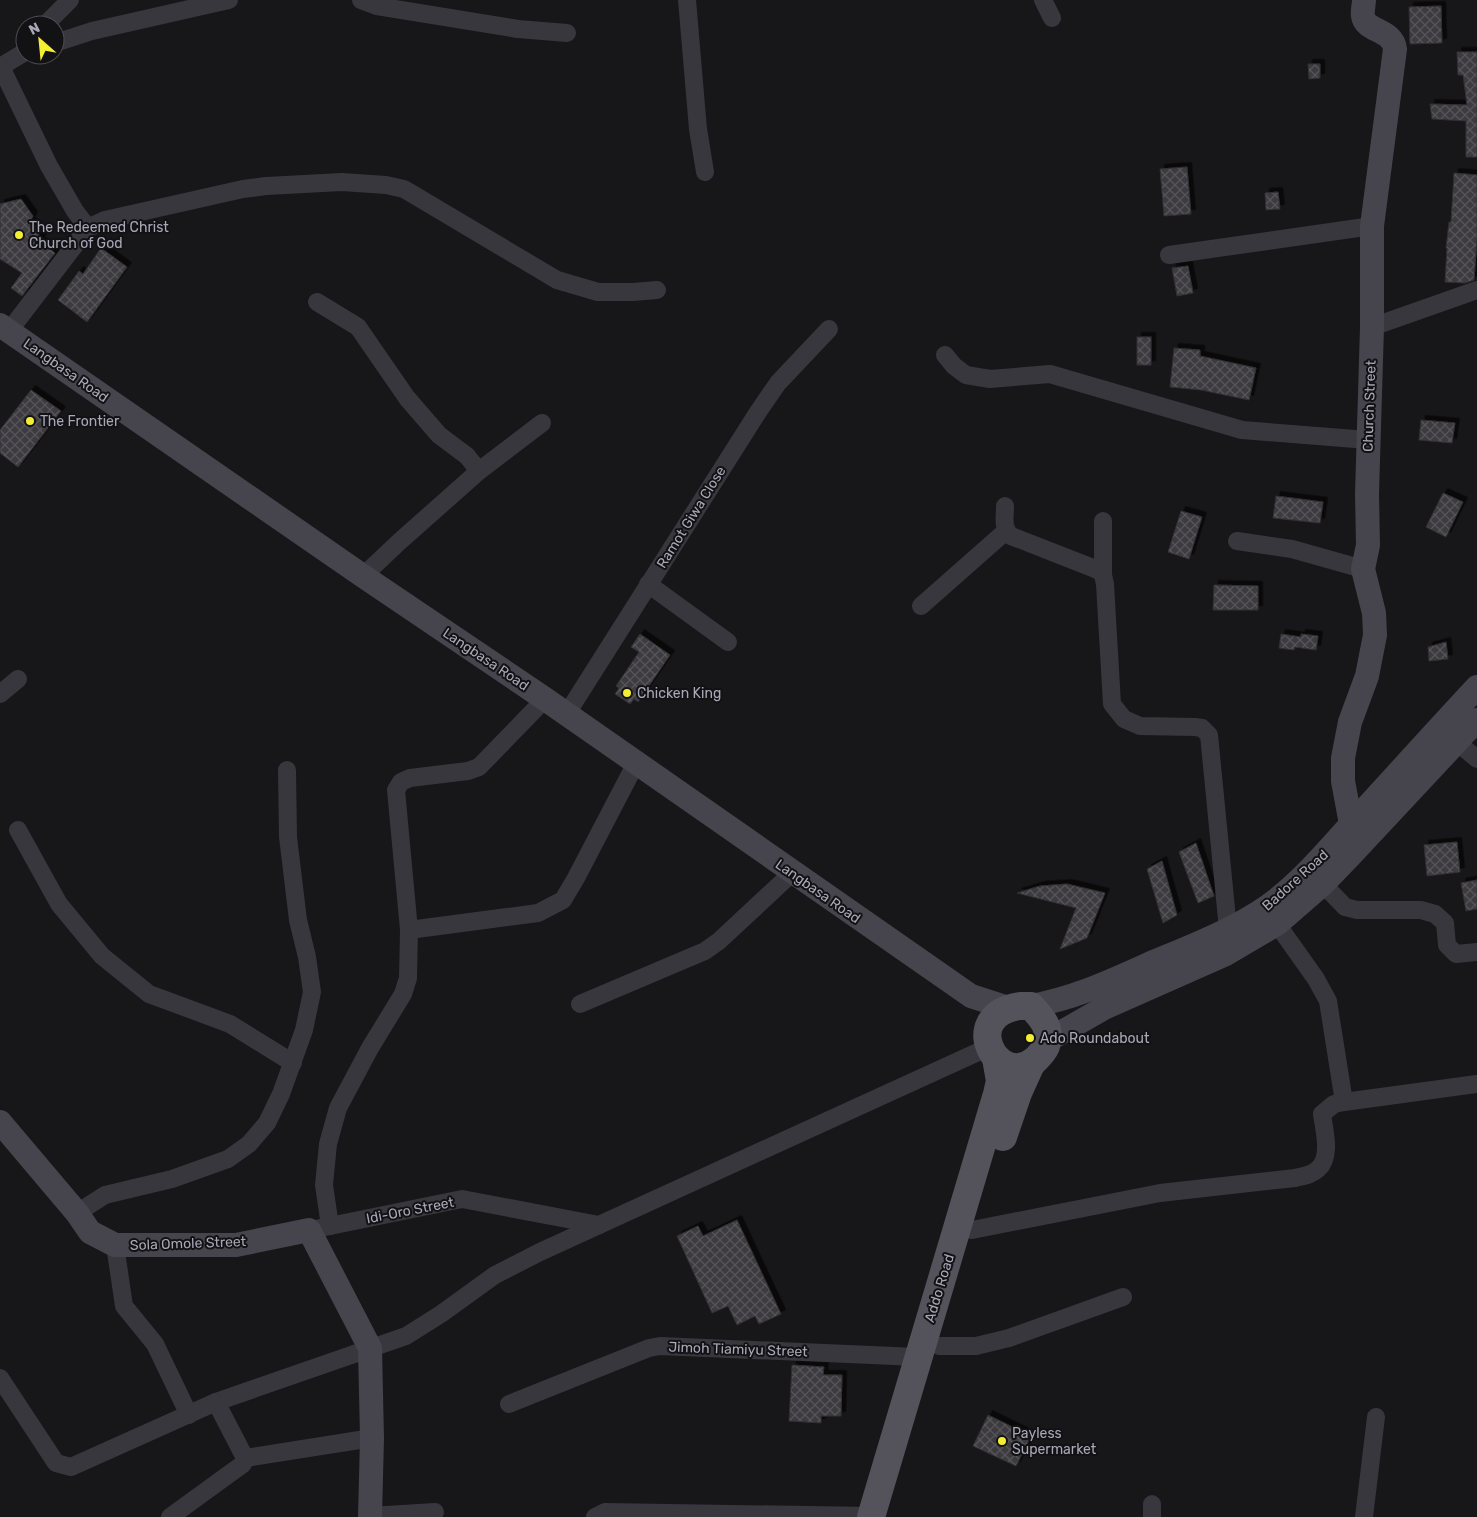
<svg xmlns="http://www.w3.org/2000/svg" width="1477" height="1517" viewBox="0 0 1477 1517" font-family="Rubik,sans-serif">
  <style>
    .building { fill: url(#building-cross-hatch); stroke: #313034; filter: url(#shadow) }
    .lines { fill: none; stroke-linecap: round; stroke-linejoin: round }
    .street { stroke: #38373d; stroke-width: 18 }
    .secondary { stroke: #46454d; stroke-width: 24 }
    .primary { stroke: #54535c; stroke-width: 28 }
    .poi-dot { fill: #f2ee34; stroke: #121113; stroke-width: 2 }
    .labels { text-anchor: middle; stroke-width: 4; stroke-linejoin: round; paint-order: stroke }
    .poi-label { font-size: 14px; fill: #a8a8b8; stroke: #121113; text-anchor: start }
    .street-label { font-size: 14px; fill: #a8a8b8; stroke: #121113 }
  </style>
  <defs>
    <pattern id="building-cross-hatch" width="8" height="8" patternUnits="userSpaceOnUse" patternTransform="scale(1.25)"><rect width="8" height="8" fill="#3c3b40"/><path d="M0 0l8 8M0 8l8-8" fill="none" stroke="#55545a"/></pattern>
    <filter id="shadow"><feDropShadow dx="4.5" dy="-4.5" stdDeviation="0" flood-color="#0009"/></filter>
  </defs>
  <rect width="100%" height="100%" fill="#171618"/>
  <g class="building">
    <path d="M1441,6L1442,43L1410,44L1409,7Z"/>
    <path d="M1457,52H1477V157H1466V121L1432,119L1430,104L1467,105L1463,75H1458Z"/>
    <path d="M1308,64H1320V78L1309,79Z"/>
    <path d="M1187,167L1191,214L1164,216L1160,169Z"/>
    <path d="M1454,173L1477,175V239L1474,280L1465,283L1445,282L1447,248H1446L1449,222H1451Z"/>
    <path d="M1278,192L1280,209L1266,210L1265,193Z"/>
    <path d="M21,199L33,216L30,222L38,227L35,232L42,237L40,241L55,253L22,296L11,288L22,273L0,259V204Z"/>
    <path d="M101,248L127,267L87,322L58,300L79,271L83,274Z"/>
    <path d="M1188,266L1193,293L1177,296L1172,268Z"/>
    <rect x="1137" y="337" width="14" height="28"/>
    <path d="M1174,348L1200,350V356L1256,368L1249,400L1201,390L1170,387Z"/>
    <path d="M31,390L61,411L18,467L0,453V430Z"/>
    <path d="M1421,420L1455,423L1452,443L1419,440Z"/>
    <path d="M1443,493L1463,502L1446,537L1426,527Z"/>
    <path d="M1276,496L1323,502L1320,523L1273,518Z"/>
    <path d="M1181,511L1202,517L1189,559L1168,552Z"/>
    <path d="M1214,585L1258,586V610H1213Z"/>
    <path d="M640,634L670,655L638,702L634,699L630,704L615,694L619,688L616,686L639,652L631,647Z"/>
    <path d="M1281,634L1301,637V634L1318,636L1316,650L1295,647L1294,650L1279,648Z"/>
    <path d="M1446,642L1448,659L1429,661L1428,647Z"/>
    <path d="M1457,842L1460,872L1427,876L1424,845Z"/>
    <path d="M1196,843L1214,896L1198,903L1179,852Z"/>
    <path d="M1162,861L1177,915L1163,923L1147,869Z"/>
    <path d="M1477,880V909L1466,911L1461,883Z"/>
    <path d="M1067,884L1105,893L1087,938L1060,949L1076,908L1017,893L1040,886Z"/>
    <path d="M737,1220L781,1314L759,1324L755,1316L737,1325L728,1306L712,1313L677,1236L698,1226L703,1236Z"/>
    <path d="M792,1365L824,1367L823,1375H842L841,1416H821V1423L789,1421Z"/>
    <path d="M988,1415L1031,1436L1016,1466L973,1446Z"/>
  </g>
  <g class="lines">
    <g class="street">
      <path d="M361,0L377,6L518,29L567,33"/>
      <path d="M687,0L698,129L705,172"/>
      <path d="M1043,0L1052,18"/>
      <path d="M45,25L70,0"/>
      <path d="M55,43L92,31L229,0"/>
      <path d="M0,67L25,52"/>
      <path d="M1,67L49,166L75,211L88,228L105,220L243,189L266,186L342,182L386,185L404,189L557,280L598,292H633L657,290"/>
      <path d="M1169,255L1372,226"/>
      <path d="M317,302L358,327L407,398L439,435L467,456L479,471"/>
      <path d="M1372,327L1477,290"/>
      <path d="M9,331L88,228"/>
      <path d="M945,355L954,366L966,375L990,379L1050,374L1242,430L1368,440"/>
      <path d="M1005,506C1005,518 1002,528 1011,536L1098,570L1103,575"/>
      <path d="M1103,521V575L1105,584L1112,704L1124,719L1140,726L1195,727L1202,728L1209,735L1228,929"/>
      <path d="M1237,541L1292,549L1363,569"/>
      <path d="M363,576L399,542L479,471L542,423"/>
      <path d="M648,584L728,642"/>
      <path d="M921,606L1006,531"/>
      <path d="M0,694L18,679"/>
      <path d="M566,715L758,412L778,383L829,329"/>
      <path d="M1457,742L1477,759"/>
      <path d="M18,830L59,904L102,956L149,994L230,1024L293,1063"/>
      <path d="M1323,884L1345,907L1357,910H1421L1435,914L1445,923L1447,945L1456,954L1477,952"/>
      <path d="M409,930L538,913L563,900L576,878L636,763"/>
      <path d="M580,1004L705,951L719,941L792,873"/>
      <path d="M1344,1102L1477,1084"/>
      <path d="M77,1213L105,1195L172,1179L228,1159L249,1144L267,1123L281,1094L304,1030L312,992L307,957L298,920L288,837L287,770"/>
      <path d="M330,1226L324,1185L328,1144L338,1108L370,1048L403,994L408,978L409,930L396,790L401,782L410,778L468,771L479,767L545,699"/>
      <path d="M320,1228L462,1199L599,1225"/>
      <path d="M972,1230L1160,1193L1295,1178C1303,1176 1312,1175 1318,1169C1332,1157 1324,1130 1322,1114L1334,1104L1344,1102L1328,1001L1316,979L1277,924"/>
      <path d="M115,1245L124,1306L155,1344L189,1415"/>
      <path d="M939,1346H976L1009,1338L1123,1297"/>
      <path d="M0,1378L56,1463L71,1467L216,1402L406,1336L441,1314L495,1275L540,1252L989,1047"/>
      <path d="M509,1404L649,1348L660,1346L917,1357"/>
      <path d="M245,1458L372,1438"/>
      <path d="M370,1516L435,1512"/>
      <path d="M170,1517L243,1464L245,1458L216,1402"/>
      <path d="M595,1517L605,1512L871,1516"/>
      <path d="M1152,1517V1504"/>
      <path d="M1364,1517L1376,1417"/>
    </g>
    <g class="secondary">
      <path d="M0,325L363,576L545,699L971,996L1008,1008"/>
      <path d="M1351,824L1343,781V758L1350,722L1367,676L1375,635L1374,613L1363,569L1368,545L1367,494L1372,327V226L1395,49C1393,29 1365,32 1363,16C1362,11 1364,5 1364,0"/>
      <path d="M1031,1006C1073,999 1111,981 1149,964C1189,947 1232,931 1268,906C1302,882 1329,848 1357,818C1397,774 1437,730 1477,687"/>
      <path d="M1048,1040L1104,1008L1226,954L1277,924L1323,884L1350,856L1477,720"/>
      <path d="M0,1122L77,1213L90,1232L115,1245H236L309,1230L370,1348L372,1438L370,1517"/>
    </g>
    <g class="primary">
      <path d="M1020,1006H1031C1043,1019 1052,1029 1046,1046C1043,1053 1039,1056 1034,1061C997,1089 958,1015 1020,1006Z"/>
      <path d="M1003,1137L1018,1093L1032,1062"/>
      <path d="M871,1517L997,1094L1000,1081L996,1058"/>
    </g>
  </g>
  <g class="poi-dot">
    <circle cx="19" cy="235" r="5"/>
    <circle cx="30" cy="421" r="5"/>
    <circle cx="627" cy="693" r="5"/>
    <circle cx="1030" cy="1038" r="5"/>
    <circle cx="1002" cy="1441" r="5"/>
  </g>
  <g class="labels">
    <g class="poi-label">
      <text x="29" y="232">The Redeemed Christ<tspan x="29" dy="16">Church of God</tspan></text>
      <text x="40" y="426">The Frontier</text>
      <text x="637" y="698">Chicken King</text>
      <text x="1040" y="1043">Ado Roundabout</text>
      <text x="1012" y="1438">Payless<tspan x="1012" dy="16">Supermarket</tspan></text>
    </g>
    <g class="street-label">
      <text transform="translate(66 370) rotate(35)" y="5">Langbasa Road</text>
      <text transform="translate(1369 406) rotate(-88)" y="5">Church Street</text>
      <text transform="translate(691 517) rotate(-58)" y="5">Ramot Giwa Close</text>
      <text transform="translate(486 659) rotate(34)" y="5">Langbasa Road</text>
      <text transform="translate(1295 880) rotate(-42)" y="5">Badore Road</text>
      <text transform="translate(818 891) rotate(35)" y="5">Langbasa Road</text>
      <text transform="translate(410 1210) rotate(-11)" y="5">Idi-Oro Street</text>
      <text transform="translate(188 1243) rotate(-2)" y="5">Sola Omole Street</text>
      <text transform="translate(939 1288) rotate(-73)" y="5">Addo Road</text>
      <text transform="translate(738 1349) rotate(2)" y="5">Jimoh Tiamiyu Street</text>
    </g>
  </g>
  <g transform="translate(40 40) rotate(333)"><circle r="24" fill="#121113" stroke="#4e4d55"/>
  <path d="M0-4L9 19L0 12L-9 19Z" fill="#f2ee34"/>
  <text y="-8" font-size="14" font-weight="bold" text-anchor="middle" fill="#a8a8b8">N</text>
  </g>
</svg>
